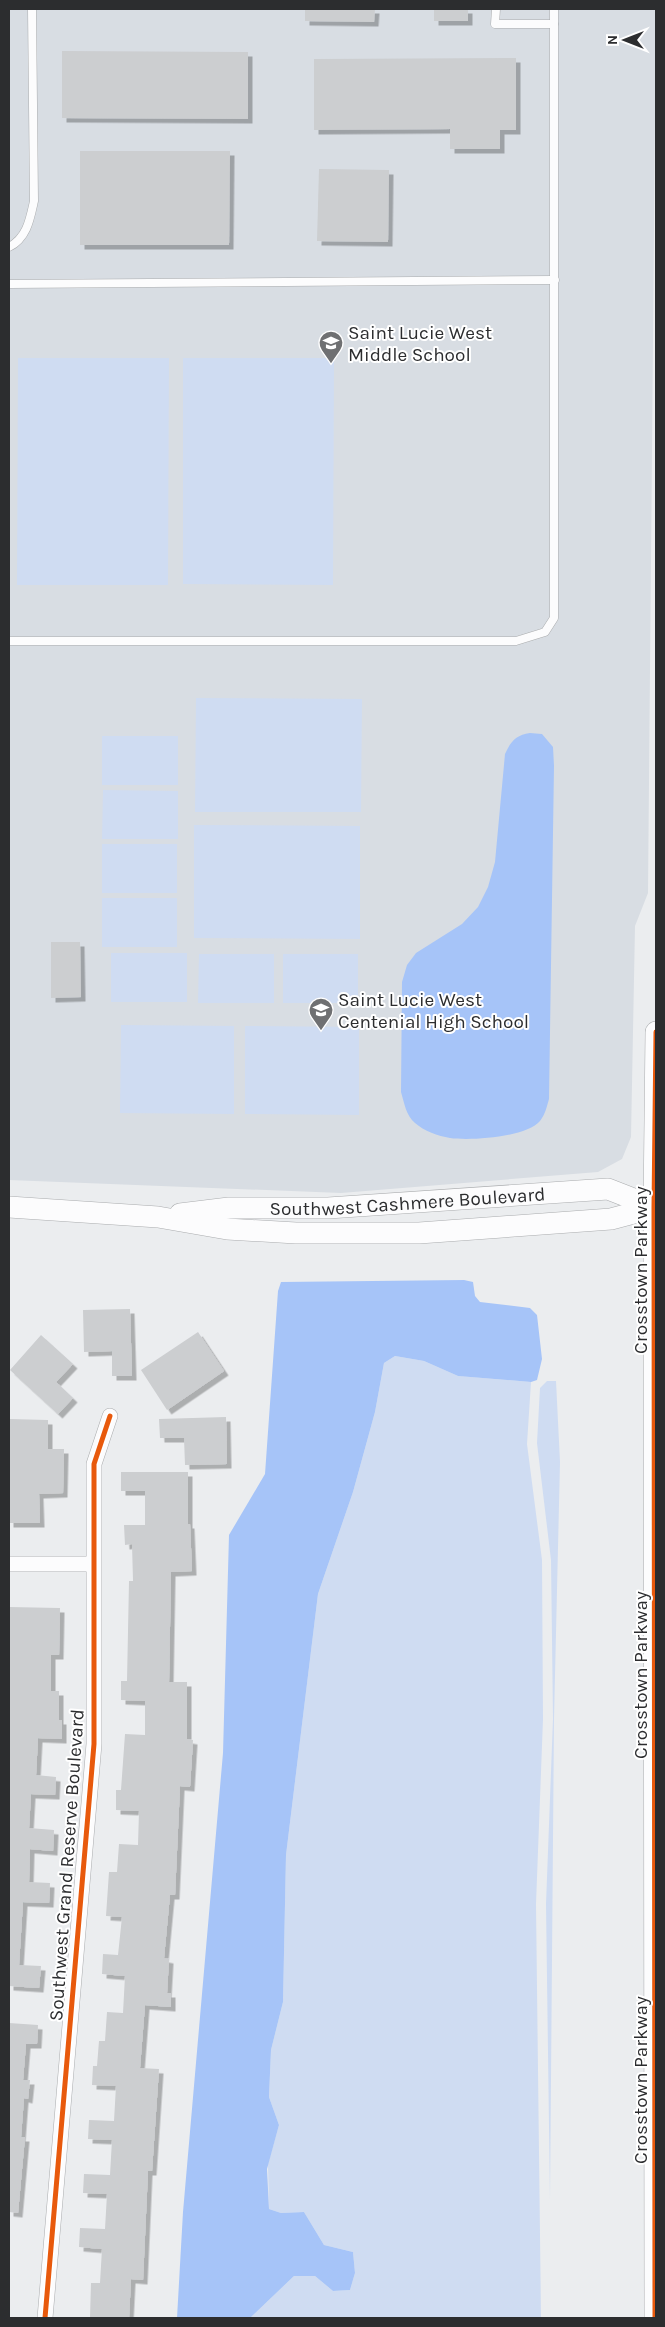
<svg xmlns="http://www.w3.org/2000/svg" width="665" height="2327" viewBox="0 0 665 2327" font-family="Karla,sans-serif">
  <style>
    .built { fill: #d8dde3 }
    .green { fill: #cfdcf2 }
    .water { fill: #a6c4f8 }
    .building { fill: #ccced0; filter: url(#shadow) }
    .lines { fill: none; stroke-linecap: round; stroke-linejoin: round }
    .lane-casing { stroke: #aaacae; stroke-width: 9 }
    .street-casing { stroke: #aaacae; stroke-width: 16 }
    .secondary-casing { stroke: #aaacae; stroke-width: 22 }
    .lane { stroke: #fcfcfd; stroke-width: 8 }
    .street { stroke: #fcfcfd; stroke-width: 15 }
    .secondary { stroke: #fcfcfd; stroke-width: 21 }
    .cycleway-casing { stroke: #fff; stroke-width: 8 }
    .cycleway { stroke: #e8590c; stroke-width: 5 }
    .labels { text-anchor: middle; stroke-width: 4; stroke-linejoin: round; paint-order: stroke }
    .poi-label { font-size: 19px; fill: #2c2d2f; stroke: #fff; text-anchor: start }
    .street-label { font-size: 19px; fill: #2c2d2f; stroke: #fff }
  </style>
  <defs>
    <filter id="shadow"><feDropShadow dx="4.5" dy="4.5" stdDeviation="0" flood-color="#0004"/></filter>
  </defs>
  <rect width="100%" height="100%" fill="#ebedef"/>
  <path class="built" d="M9,9H656L648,893L635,926L631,1137L622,1159L598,1172L341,1193L9,1180Z"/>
  <g class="green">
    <path d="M18,358H169L168,585H17Z"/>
    <path d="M183,358H334L333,585L183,584Z"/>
    <path d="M196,698L362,699L361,812H195Z"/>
    <rect x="102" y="736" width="76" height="49"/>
    <path d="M103,790L178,791V839H102Z"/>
    <path d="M194,825L360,826V939L194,938Z"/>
    <rect x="102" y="844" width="75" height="49"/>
    <rect x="102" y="898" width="75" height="49"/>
    <rect x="111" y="953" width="76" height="49"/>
    <path d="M199,954H274V1003H198Z"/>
    <rect x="283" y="954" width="75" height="49"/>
    <path d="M121,1025L234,1026V1114L120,1113Z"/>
    <path d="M245,1026L359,1027V1115L245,1114Z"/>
    <path d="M395,1356L424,1361L458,1376L531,1382L527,1444L542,1560L543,1719L536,1904L541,2318H250L294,2276H315L333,2291L350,2290L355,2273L353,2252L324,2245L304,2212L281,2213L269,2209L268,2164L279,2125L269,2097L271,2050L283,2002L286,1855L318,1594L353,1492L375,1412L384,1363Z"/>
    <path d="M547,1381H556L560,1462L554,1719L550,2200L546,1904L553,1719L551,1560L537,1443L540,1388Z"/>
  </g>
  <g class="water">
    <path d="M530,733L542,734L553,747L554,766L549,1099C547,1106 545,1115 540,1121C527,1137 471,1141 450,1138C438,1136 424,1131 415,1123C406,1116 404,1102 401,1092L402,982L407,965L416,953L462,924L478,907L488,887L495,862L505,754C511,741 516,735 530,733Z"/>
    <path d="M464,1280L473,1282L475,1296L480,1302L530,1308L537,1315L542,1359L537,1380L531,1382L458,1376L424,1361L395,1356L384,1363L375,1412L353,1492L318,1594L286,1855L283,2002L271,2050L269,2097L279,2125L267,2169L269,2209L281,2213L304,2212L324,2245L353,2252L355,2273L350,2290L333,2291L315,2276H294L250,2318H177L183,2212L223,1753L229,1535L265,1474L278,1291L281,1282Z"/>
  </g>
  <g class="building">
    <path d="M305,9H375L374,22L305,21Z"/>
    <rect x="434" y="9" width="34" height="12"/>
    <path d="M62,51L248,52V119L62,118Z"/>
    <path d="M516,58V130H500V149H450V129L314,130V59Z"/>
    <path d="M80,151H230L229,245H80Z"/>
    <path d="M319,169L389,170L388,242L317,241Z"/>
    <path d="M51,942H80L81,997L51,998Z"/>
    <path d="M130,1309L132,1376H112V1351L84,1352L83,1310Z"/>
    <path d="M198,1332L224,1371L167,1410L141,1370Z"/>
    <path d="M41,1335L73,1364L56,1382L73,1398L58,1414L10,1370Z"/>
    <path d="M226,1417L227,1464L185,1465L184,1438H160L159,1419Z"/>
    <path d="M9,1419L48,1420V1449H64L63,1493L39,1494L40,1523H9Z"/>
    <path d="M121,1472H188V1524H190L192,1571L171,1572L169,1682H187V1739L193,1740L190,1787L180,1786L175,1895H170L164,1958L169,1959L167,1993H171V2007L145,2005L140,2068L159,2069L152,2171H148L143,2280L131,2279L129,2318H90L91,2283H100L102,2249L79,2247L80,2228L105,2229L107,2194L83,2193L84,2174L110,2175L112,2140L88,2139L89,2120L114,2121L116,2086L92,2085L93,2066H97L99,2041H105L107,2012L123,2013L125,1976L102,1974L103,1954L118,1955L122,1917L106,1916L109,1872H117L119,1844L138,1845L139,1811L116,1810V1790H121L125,1734L145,1735V1701L121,1700V1681H127L129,1581H133L132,1544L125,1545L124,1525H145V1491H121Z"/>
    <path d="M9,1607L60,1608L59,1655H51V1691H59V1720H62V1739L38,1738L36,1775L56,1777L55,1795L31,1794L29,1828L54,1830L53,1851L30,1849L29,1882L50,1883L49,1903L23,1902L19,1965L41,1966L39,1988L9,1986Z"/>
    <path d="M9,2023L38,2025L37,2044H26L23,2080H30L28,2099L24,2098L21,2137H25L18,2213L9,2212Z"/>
  </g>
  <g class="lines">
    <defs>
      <g id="lane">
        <path d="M496,9L495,24H554"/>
        <path d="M9,247C27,238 30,219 34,201L32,9"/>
        <path d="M9,284L555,280"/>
        <path d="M9,641H516L545,632L554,618V9"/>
      </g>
      <g id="street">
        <path d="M9,1564H93"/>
        <path d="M45,2318L94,1744V1464L110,1416"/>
      </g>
      <g id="secondary">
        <path d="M9,1207L158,1217L227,1229L296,1233H419L611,1219L656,1207"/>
        <path id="s1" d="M180,1214L229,1208H328L608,1189L654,1207"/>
        <path d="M655,2318L654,1207L656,1032"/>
      </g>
    </defs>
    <use href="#lane" class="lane-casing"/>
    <use href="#street" class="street-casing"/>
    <use href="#secondary" class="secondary-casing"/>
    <use href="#lane" class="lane"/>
    <use href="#street" class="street"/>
    <use href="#secondary" class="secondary"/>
    <defs>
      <g id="cycleway">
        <path d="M45,2318L94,1744V1464L110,1416"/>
        <path d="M655,2318L654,1207L656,1032"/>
      </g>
    </defs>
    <use href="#cycleway" class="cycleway-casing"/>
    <use href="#cycleway" class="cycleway"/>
  </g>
  <defs>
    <symbol id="school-pin" viewBox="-11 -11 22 30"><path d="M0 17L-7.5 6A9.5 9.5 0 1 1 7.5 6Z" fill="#6f7072" stroke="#fff"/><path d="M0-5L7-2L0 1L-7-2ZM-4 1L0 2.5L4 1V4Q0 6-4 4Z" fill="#fff"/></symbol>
  </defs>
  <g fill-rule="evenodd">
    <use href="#school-pin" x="317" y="329" width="28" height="38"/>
    <use href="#school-pin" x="307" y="996" width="28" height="38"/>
  </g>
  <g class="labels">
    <g class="poi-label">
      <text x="348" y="339">Saint Lucie West<tspan x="348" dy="22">Middle School</tspan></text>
      <text x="338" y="1006">Saint Lucie West<tspan x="338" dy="22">Centenial High School</tspan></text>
    </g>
    <g class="street-label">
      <text dy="7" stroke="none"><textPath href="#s1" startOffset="228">Southwest Cashmere Boulevard</textPath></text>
      <text transform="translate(640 1270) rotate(-90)" y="7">Crosstown Parkway</text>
      <text transform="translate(640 1675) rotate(-90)" y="7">Crosstown Parkway</text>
      <text transform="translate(66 1865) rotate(-86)" y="7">Southwest Grand Reserve Boulevard</text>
      <text transform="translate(640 2080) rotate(-90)" y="7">Crosstown Parkway</text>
    </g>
  </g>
  <rect width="665" height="2327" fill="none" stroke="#2c2d2f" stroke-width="20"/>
  <g transform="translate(625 40) rotate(270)" stroke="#ffffff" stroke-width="4" paint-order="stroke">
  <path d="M0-4L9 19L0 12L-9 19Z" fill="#2c2d2f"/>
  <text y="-8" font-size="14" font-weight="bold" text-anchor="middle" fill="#2c2d2f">N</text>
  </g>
</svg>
